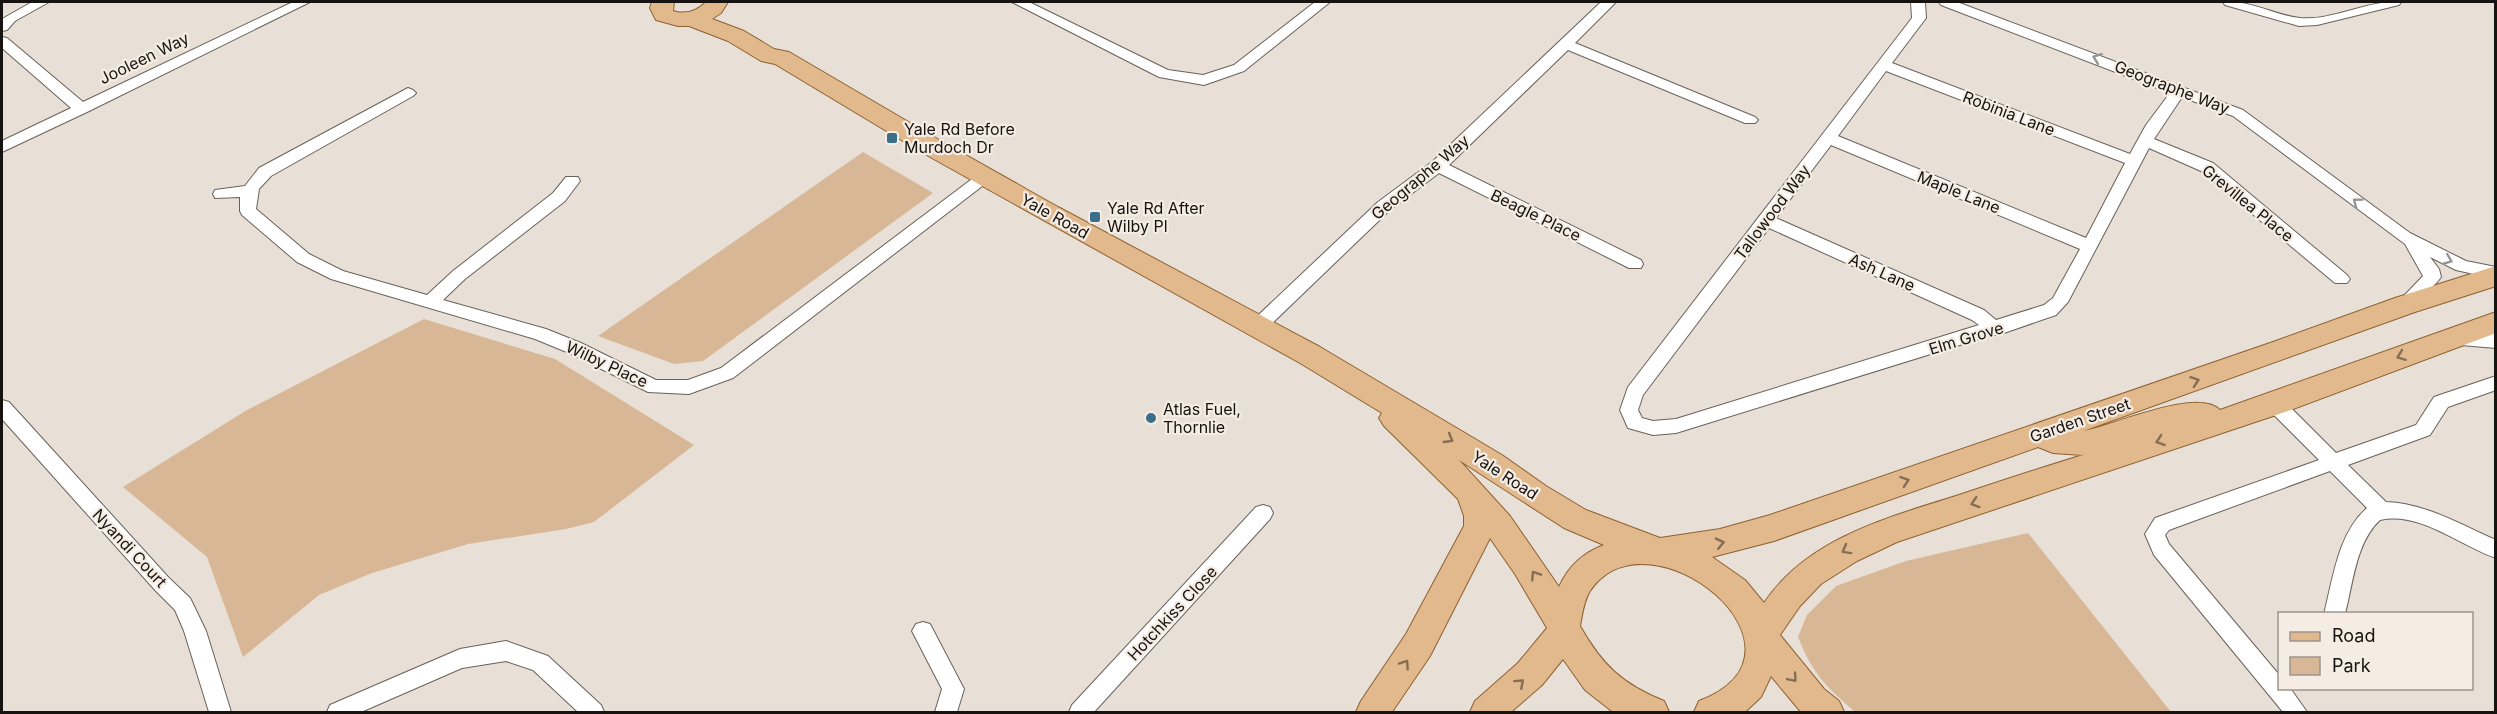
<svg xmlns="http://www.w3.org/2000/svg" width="2497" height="714" viewBox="0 0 2497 714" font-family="Inter,sans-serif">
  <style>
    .green { fill: #d8b796 }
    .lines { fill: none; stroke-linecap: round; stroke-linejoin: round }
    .minor-casing { stroke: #69615a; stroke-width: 2 }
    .primary-casing { stroke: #8d6130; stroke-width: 2 }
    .minor { fill: #fff; fill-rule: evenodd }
    .primary { fill: #e1b98d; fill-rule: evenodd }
    .oneway { stroke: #969593 }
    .oneway2 { stroke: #866e55 }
    .poi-dot { fill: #396f8a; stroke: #f5ece3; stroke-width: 2 }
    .labels { text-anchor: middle; stroke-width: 4.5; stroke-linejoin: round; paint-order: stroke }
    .street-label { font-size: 16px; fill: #161310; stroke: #f5ece3 }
    .poi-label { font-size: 16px; fill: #161310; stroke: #f5ece3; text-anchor: start }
  </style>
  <rect width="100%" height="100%" fill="#e8dfd6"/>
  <g class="green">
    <path d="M863,152L933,193L703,361L674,364L598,336Z"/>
    <path d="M424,319L555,359L694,445L594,522L566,529L468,544L372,573L319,595L243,657L207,557L123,487L247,410Z"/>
    <path d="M2028,533L2171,712H1855C1825,686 1813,674 1798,637L1807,615L1836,586L1906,561Z"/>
  </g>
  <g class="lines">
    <defs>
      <g id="minor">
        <path d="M32,2H49L15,21L7,30L2,31V19Z"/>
        <path d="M293,2H310L87,112L2,152V141L71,108L2,48V37L7,38L83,102Z"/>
        <path d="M1012,2H1029L1168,70L1203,75L1234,65L1315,2H1330L1244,71L1204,85L1159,77Z"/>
        <path d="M1601,2H1616L1575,43L1755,117L1758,120L1755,123H1745L1568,50L1449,165L1641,260L1643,264L1641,268H1629L1439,173L1390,210L1263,332L1257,334L1251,332L1248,327L1251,322L1378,202L1432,162Z"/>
        <path d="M1911,2H1925L1926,18L1892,63L2130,154L2146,125L2170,93L1941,5L1939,2H1957L2243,110L2410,233L2466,261L2496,267V279L2456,270L2430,257L2439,269L2441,277L2438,281L2411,309L2405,311L2399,309L2396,305L2399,301L2423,276L2405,244L2233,116L2182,97L2154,139L2213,163L2347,275L2350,279L2347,283H2335L2201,171L2149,148L2068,302L2056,315L2001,334L1992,335L1676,433L1653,435L1628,428L1620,410L1628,387L1912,18ZM1886,71L2125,163L2086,238L1838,136ZM1831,145L2080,249L2053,298L2044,305L1996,320L1984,310L1776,218ZM1769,228L1972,320L1979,325L1676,419L1653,421L1642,418L1638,410L1643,395Z"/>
        <path d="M2223,2C2251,0 2273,15 2300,18C2334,21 2367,0 2401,2L2399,5L2317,25L2299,26L2225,5Z"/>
        <path d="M408,88L413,90L416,93L413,96L271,176L259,189L256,209L309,254L343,271L427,295L453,271L553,193L566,177H578L580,181L565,201L465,279L443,300L546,329L581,343L656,380H688L721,368L980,173H992L994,177L733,378L689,394L648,392L569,353L535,339L331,279L297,262L242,215L240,211V197L215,198L213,194L215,190L245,186L259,168Z"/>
        <path d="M2455,332L2496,334V348L2449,344L2446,339L2449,334Z"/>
        <path d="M2496,376V390L2448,407L2430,435L2348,465L2386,502C2425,503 2461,525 2496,540V558C2460,546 2420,511 2380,520C2356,542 2353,583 2345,614H2324C2333,579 2338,533 2367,508L2330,471L2169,530L2165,535L2169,544L2280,676V688H2290L2307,712H2283L2154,555L2145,534L2155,518L2319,460L2268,409L2266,404L2268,399L2275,397L2282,399L2336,453L2416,425L2434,397Z"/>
        <path d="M2,400L9,402L169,578L190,598L193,604L206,631L231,712H209L184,631L175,610L155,590L2,419Z"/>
        <path d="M1263,505L1270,507L1273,513L1270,519L1094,712H1069L1072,705L1256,507Z"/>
        <path d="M923,622L930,624L964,689L957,712H935L942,689L912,631L916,624Z"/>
        <path d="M506,641L548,656L601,705L604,712H578L533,670L506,661L462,668L361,712H327L330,705L460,649Z"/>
      </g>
      <path id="primary" d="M652,2H674L673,11C686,15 697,11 706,2H728L721,13L712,19L744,31L774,49L789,52L941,141L1058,207L1320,347L1502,455L1546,486L1586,510L1660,538L1720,529L1770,515L2273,342L2395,298L2496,266V286L2415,312L2083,431C2113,426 2197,387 2220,410L2496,312V333L2285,412L1897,542L1857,561L1821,584L1800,606L1780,635L1824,689L1839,701L1844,712H1801L1771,676L1761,697L1745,712H1694L1699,701C1830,651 1649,504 1590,591C1584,600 1582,615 1580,626C1602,665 1622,684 1664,701L1669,712H1613L1585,690L1563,659L1542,685L1511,712H1470L1475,701L1518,663L1547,628L1515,574L1490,538L1430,656L1392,712H1356L1361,701L1406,634L1464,526V516L1458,499L1384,426L1379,418L1382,413L1300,363L923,153L775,64L761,61L728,41L689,26H678L656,20L650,8ZM2038,447L2053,453L2083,455C2040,468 1998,482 1956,496C1886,518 1807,539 1764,603L1745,580L1712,557L1774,541ZM1459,460L1564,528L1604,545C1582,553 1568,567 1559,587L1510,516Z"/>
    </defs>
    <use href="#minor" class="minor-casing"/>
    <use href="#primary" class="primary-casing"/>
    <use href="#minor" class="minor"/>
    <use href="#primary" class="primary"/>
  </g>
  <defs><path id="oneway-chevron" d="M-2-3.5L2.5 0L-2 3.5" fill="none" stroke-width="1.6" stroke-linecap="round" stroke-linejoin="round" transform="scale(1.5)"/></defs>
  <g class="oneway">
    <use href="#oneway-chevron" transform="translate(2097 58) rotate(-159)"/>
    <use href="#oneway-chevron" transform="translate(2357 202) rotate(-143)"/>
    <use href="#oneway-chevron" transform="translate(2448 260) rotate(22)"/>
  </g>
  <g class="oneway2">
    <use href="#oneway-chevron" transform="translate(2401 356) rotate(159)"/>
    <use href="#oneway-chevron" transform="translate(2195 381) rotate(-19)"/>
    <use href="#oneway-chevron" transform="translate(1449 439) rotate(31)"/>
    <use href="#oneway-chevron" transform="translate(2160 441) rotate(161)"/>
    <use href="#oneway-chevron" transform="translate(1905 481) rotate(-19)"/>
    <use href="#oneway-chevron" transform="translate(1975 503) rotate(162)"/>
    <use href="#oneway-chevron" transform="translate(1720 543) rotate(-13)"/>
    <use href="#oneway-chevron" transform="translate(1846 550) rotate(151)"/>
    <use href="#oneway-chevron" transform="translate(1535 575) rotate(-123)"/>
    <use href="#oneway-chevron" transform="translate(1405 664) rotate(-56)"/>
    <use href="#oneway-chevron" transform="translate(1793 678) rotate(50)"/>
    <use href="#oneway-chevron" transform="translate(1520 683) rotate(-42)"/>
  </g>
  <g class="poi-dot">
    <rect x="886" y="132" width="12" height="12" rx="3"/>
    <rect x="1089" y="211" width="12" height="12" rx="3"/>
    <circle cx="1151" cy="418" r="6"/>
  </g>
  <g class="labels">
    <g class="street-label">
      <text transform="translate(144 58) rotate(-26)" y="6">Jooleen Way</text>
      <text transform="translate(2172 87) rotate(21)" y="6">Geographe Way</text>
      <text transform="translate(2009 113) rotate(21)" y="6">Robinia Lane</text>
      <text transform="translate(1420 177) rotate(-40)" y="6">Geographe Way</text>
      <text transform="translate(1959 192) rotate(22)" y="6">Maple Lane</text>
      <text transform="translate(2248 203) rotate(39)" y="6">Grevillea Place</text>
      <text transform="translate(1772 212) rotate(-53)" y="6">Tallowood Way</text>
      <text transform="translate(1536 215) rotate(26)" y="6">Beagle Place</text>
      <text transform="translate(1055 216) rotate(29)" y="6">Yale Road</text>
      <text transform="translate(1882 272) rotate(24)" y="6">Ash Lane</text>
      <text transform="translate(1966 338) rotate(-17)" y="6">Elm Grove</text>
      <text transform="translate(607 364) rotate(25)" y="6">Wilby Place</text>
      <text transform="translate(2080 420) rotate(-19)" y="6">Garden Street</text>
      <text transform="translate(1505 475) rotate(33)" y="6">Yale Road</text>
      <text transform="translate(130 548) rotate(47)" y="6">Nyandi Court</text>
      <text transform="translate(1172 613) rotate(-47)" y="6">Hotchkiss Close</text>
    </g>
    <g class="poi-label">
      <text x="904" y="135">Yale Rd Before<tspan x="904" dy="18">Murdoch Dr</tspan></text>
      <text x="1107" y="214">Yale Rd After<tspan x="1107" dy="18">Wilby Pl</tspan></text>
      <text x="1163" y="415">Atlas Fuel,<tspan x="1163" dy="18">Thornlie</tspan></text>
    </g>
  </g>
  <rect width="2497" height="714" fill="none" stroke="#161310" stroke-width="6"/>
  <rect x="2278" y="612" width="195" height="78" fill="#f5ece3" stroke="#9c958f" stroke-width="1.5"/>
  <rect x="2290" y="632" width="30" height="9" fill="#e1b98d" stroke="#9c958f" stroke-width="1.5"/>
  <text x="2332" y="642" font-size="18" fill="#161310">Road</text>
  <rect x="2290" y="657" width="30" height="18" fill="#d8b796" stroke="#9c958f" stroke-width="1.5"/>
  <text x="2332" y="672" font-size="18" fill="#161310">Park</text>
</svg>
